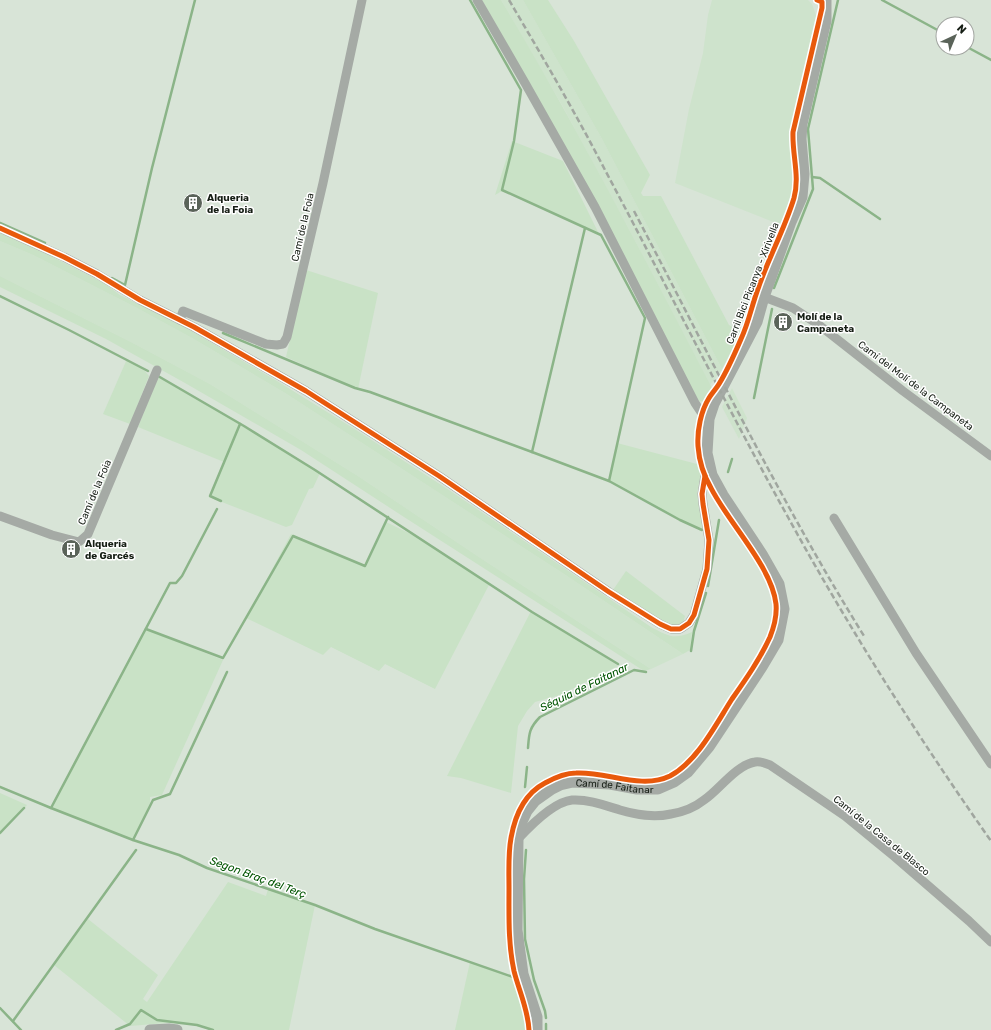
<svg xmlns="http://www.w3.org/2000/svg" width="991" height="1030" viewBox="0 0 991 1030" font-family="Rubik,sans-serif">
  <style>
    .built { fill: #cee3cc }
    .green { fill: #c9e2c6 }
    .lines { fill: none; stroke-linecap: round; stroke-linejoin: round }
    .stream { stroke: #8bb488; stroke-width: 2.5 }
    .minor { stroke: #a5aaa5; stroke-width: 9 }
    .tertiary { stroke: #a5aaa5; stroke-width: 11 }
    .rail { stroke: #a0a69f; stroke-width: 2.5; stroke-dasharray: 6 3; stroke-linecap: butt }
    .cycleway-casing { stroke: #fff; stroke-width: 8 }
    .cycleway { stroke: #e8590c; stroke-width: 5 }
    .labels { text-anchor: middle; stroke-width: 3; stroke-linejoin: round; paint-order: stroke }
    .poi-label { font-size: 10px; font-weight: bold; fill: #161e15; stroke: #fff; text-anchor: start }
    .street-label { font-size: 10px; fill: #161e15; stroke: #fff }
    .water-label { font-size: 11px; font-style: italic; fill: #005401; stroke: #fff }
  </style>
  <rect width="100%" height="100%" fill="#d8e4d7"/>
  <g class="built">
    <path d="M501,0H523L602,139L722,369L710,385L632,235L563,107Z"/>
    <path d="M712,0H808L812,4L817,18L793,120L791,150L795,175L793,193L781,225L675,183L689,109L703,53L708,15Z"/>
    <path d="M0,241L33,255L137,308L192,338L285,393L564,574L683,654L651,669L479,557L358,476L210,384L131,342L0,276Z"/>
    <path d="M732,388L747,418L739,439L722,407Z"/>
  </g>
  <g class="green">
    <path d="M482,0H501C577,127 645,259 713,390L704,402L699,401L693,392Z"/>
    <path d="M523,0H548L574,41L650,175L641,193L643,196H661L729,325L741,332L722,369L602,139Z"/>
    <path d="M512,141L563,161L598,232L502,191L495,195Z"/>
    <path d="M0,233L45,253L104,283L120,295L183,326L277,381L353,428L449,490L651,627C668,636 674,640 692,632L690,650L683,654L564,574L285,393L192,338L137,308L33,255L0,241Z"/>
    <path d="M306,270L378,293L358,389L286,357Z"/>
    <path d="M0,276L131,342L210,384L358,476L479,557L651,669L644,671L404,517L301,450L185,383L106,339L0,287Z"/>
    <path d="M127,359L144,370L149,376L130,424L103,414Z"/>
    <path d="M158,377L240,424L320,473L313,488L309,489L292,525L286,527L209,497L224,462L138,427Z"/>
    <path d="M617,443L697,464L701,473L697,494L703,531L651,504L609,480Z"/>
    <path d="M386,522L417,537L489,585L435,689L385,664L379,671L331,647L323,655L246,618L291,534L366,567Z"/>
    <path d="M626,571L685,616L683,623L667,627L613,590Z"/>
    <path d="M531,611L572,635L618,666L560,695L535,702L527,711L518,726L511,793L461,778L447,776Z"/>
    <path d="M145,629L223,660L162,795L150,797V803L133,840L51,808Z"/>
    <path d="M0,793L27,805L0,835Z"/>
    <path d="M228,882L266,896L268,889L315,905L289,1030H216L177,1022L130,1026L54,965L88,919L158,975L143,999L147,1002Z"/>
    <path d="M470,962L513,977C519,993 526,1012 526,1030H455Z"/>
  </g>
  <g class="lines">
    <g class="stream">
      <path d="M470,0L521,90L514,141L502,190L601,235L645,318L609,481L680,520L702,530"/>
      <path d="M882,0L943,33"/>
      <path d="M967,47L991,60"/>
      <path d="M812,177L820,178L880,219"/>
      <path d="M0,223L45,243"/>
      <path d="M585,228L532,452L609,481"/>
      <path d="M112,278L125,285L152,168L195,0"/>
      <path d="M774,288L813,189L808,129L838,0"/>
      <path d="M0,296L69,330L148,371"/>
      <path d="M223,333L355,388L370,392L532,452"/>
      <path d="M158,376L244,426L315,470L532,612L618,664"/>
      <path d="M754,398L772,309"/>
      <path d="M728,472L732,459"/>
      <path d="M221,501L210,496L240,424"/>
      <path d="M708,586L719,520"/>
      <path d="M146,629L223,658L293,536L365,566L388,517"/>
      <path d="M691,651L694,631L706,593"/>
      <path d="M528,748C529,734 529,728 540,717L634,670L646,672"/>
      <path d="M0,787L51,808L133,840L179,855L207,868L315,905L375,929L513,977"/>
      <path d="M525,787L527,767"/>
      <path d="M51,808L170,583H176L182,576L217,509"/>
      <path d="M0,833L24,808"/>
      <path d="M133,840L153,800L170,794L227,672"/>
      <path d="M526,850L524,879L525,939L534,980L545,1011L546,1018"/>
      <path d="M0,1008L21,1030"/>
      <path d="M13,1021L136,850"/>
      <path d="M116,1030L130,1024L141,1010L157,1020L197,1025L213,1030"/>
      <path d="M546,1030V1024"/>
    </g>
    <g class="minor">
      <path d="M477,0L525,83L595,207L695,403L703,415L709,419"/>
      <path d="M0,228L64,257L97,274L140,300L194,327L306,391L439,476L609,592L660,624L671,629H680L689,623L694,615L707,569L709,540L703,504L702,494L705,475L711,471"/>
      <path d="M764,297L793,308L819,325L903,391L991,456"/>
      <path d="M180,320L183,311L266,344L277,345L283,344L287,337L323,183L362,0"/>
      <path d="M0,516L52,535L79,542L88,534L157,370"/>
      <path d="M834,518L916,653L991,764"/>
      <path d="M518,839C530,826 553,802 572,800C588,799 604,805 620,810C637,815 653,818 671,814C683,812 694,808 704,800C719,790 736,765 755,762C760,761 765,763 770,765L845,816L895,857L969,921L991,942"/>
    </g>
    <g class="tertiary">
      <path d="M150,1030L169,1029L177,1030"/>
      <path id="s1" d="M537,1030V1017L523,974L517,930L518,839L521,824L527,811L535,801L552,789L560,785L573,782L610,784L637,789H658L674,782L688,772L709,747L762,667L778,640L784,609L779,584L762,554L723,495L712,475L707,453L709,419L714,404L757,322L764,297L791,222L802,197L804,174L801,139L802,124L826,21V0"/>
    </g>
    <g class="rail">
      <path d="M509,0C542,56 575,112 605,170C667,286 725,404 789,519C850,630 918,737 991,841"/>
      <path d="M634,211C709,354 779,499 864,636"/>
    </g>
    <defs>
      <g id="cycleway">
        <path d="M0,228L64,257L97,274L140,300L194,327L306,391L439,476L609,592L660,624L671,629H680L689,623L694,615L707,569L709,540L703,504L702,494L705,476"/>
        <path d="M529,1030C528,1009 519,991 514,971C508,943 509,916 509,888C509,871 508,854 511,838C515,815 524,794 545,783C554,778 565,773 576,773C606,771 641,790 670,776C697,762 716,724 732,699C746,679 760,659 770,637C774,627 777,615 776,604C772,567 728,522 711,488C704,476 699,460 698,446C697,430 701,411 709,398C712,393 716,389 719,384C727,371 735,353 741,339C749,322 752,304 759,286C769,257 785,228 794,198C800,176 792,155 793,132L822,8V2L817,0"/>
      </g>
    </defs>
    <use href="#cycleway" class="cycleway-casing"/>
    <use href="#cycleway" class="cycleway"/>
  </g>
  <defs>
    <symbol id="building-disc" viewBox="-11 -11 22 22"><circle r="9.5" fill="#5a6359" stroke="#fff"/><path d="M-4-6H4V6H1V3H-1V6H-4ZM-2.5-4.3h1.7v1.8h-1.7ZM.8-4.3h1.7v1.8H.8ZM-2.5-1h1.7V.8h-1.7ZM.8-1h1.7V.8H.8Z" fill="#fff"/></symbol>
  </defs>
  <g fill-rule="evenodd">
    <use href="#building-disc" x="182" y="192" width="22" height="22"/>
    <use href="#building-disc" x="772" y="311" width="22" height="22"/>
    <use href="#building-disc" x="60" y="538" width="22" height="22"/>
  </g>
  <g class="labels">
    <g class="poi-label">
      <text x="207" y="201">Alqueria<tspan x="207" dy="12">de la Foia</tspan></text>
      <text x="797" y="320">Molí de la<tspan x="797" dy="12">Campaneta</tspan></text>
      <text x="85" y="547">Alqueria<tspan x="85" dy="12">de Garcés</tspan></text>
    </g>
    <g class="street-label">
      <text transform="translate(302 227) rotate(-77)" y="4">Camí de la Foia</text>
      <text transform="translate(752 283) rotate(-69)" y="4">Carril Bici Picanya - Xirivella</text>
      <text transform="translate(916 385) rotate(37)" y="4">Camí del Molí de la Campaneta</text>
      <text transform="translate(94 492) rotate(-67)" y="4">Camí de la Foia</text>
      <text dy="4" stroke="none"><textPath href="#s1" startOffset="321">Camí de Faitanar</textPath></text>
      <text transform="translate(882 835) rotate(39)" y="4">Camí de la Casa de Blasco</text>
    </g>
    <g class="water-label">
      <text transform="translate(584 687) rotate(-26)" y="4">Séquia de Faitanar</text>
      <text transform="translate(258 877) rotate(20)" y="4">Segon Braç del Terç</text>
    </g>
  </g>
  <g transform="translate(955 36) rotate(44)"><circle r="19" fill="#ffffff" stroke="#a2a5a1"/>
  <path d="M0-3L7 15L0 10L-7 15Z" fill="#5a6359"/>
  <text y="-6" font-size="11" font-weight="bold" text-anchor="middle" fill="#161e15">N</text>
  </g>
</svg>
